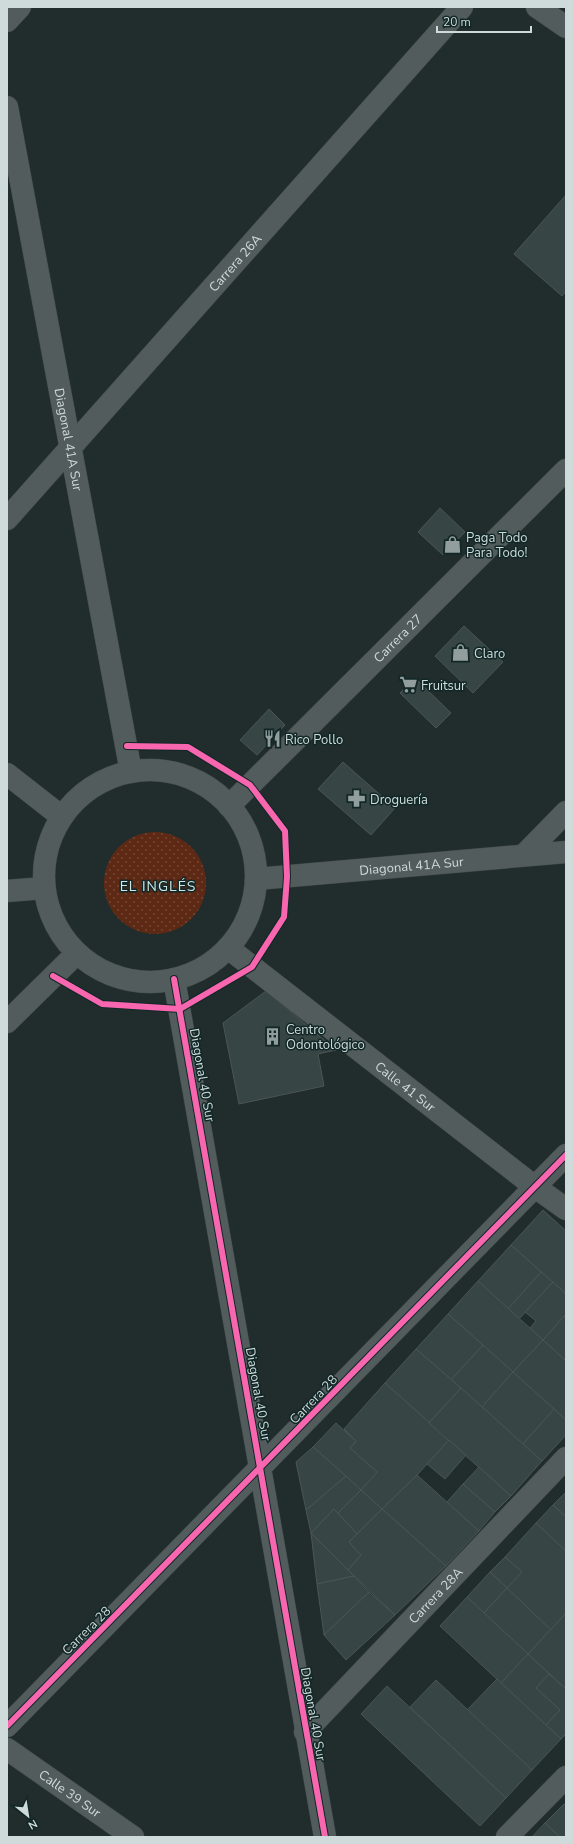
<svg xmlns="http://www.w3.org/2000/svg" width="573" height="1844" viewBox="0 0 573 1844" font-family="'Nunito Sans',sans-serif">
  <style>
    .grass { fill: url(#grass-dots) }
    .building { fill: #374545; stroke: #4b5555 }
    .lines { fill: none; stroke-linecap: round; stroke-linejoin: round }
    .minor-casing { stroke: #3e4847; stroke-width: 23 }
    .tertiary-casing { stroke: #3e4847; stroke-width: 23 }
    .minor { stroke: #525c5c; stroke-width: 22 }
    .tertiary { stroke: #525c5c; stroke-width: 22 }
    .cycleway-casing { stroke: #122727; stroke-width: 8 }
    .cycleway { stroke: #f766af; stroke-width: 6 }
    .labels { text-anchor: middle; stroke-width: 3; stroke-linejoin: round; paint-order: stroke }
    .street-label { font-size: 13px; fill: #cedbda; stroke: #122727 }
    .poi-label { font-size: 13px; fill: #cedbda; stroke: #122727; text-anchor: start }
    .neighbourhood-label { font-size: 14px; letter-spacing: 1px; fill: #cee8e8; stroke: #122727 }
  </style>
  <defs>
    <pattern id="grass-dots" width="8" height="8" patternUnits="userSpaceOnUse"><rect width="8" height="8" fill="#5d2914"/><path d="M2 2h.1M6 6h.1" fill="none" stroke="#734736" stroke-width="1.8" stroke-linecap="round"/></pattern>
  </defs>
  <rect width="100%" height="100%" fill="#212c2c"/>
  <circle class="grass" cx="155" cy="883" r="51"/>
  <g class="building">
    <path d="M566,195V291L562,296L514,254Z"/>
    <path d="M440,508L465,532L443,555L418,532Z"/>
    <path d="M464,626L503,662L473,693L435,656Z"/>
    <path d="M415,678L451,713L436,728L400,693Z"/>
    <path d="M269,709L285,725L257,755L240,740Z"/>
    <path d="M343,762L395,808L371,835L318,789Z"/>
    <path d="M266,991L336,1050L318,1054L324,1086L239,1104L223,1023Z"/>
    <path d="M543,1210L566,1231V1294L511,1245Z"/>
    <path d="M511,1245L541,1272L508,1309L478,1281Z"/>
    <path d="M541,1272L553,1282L519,1319L508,1309Z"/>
    <path d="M478,1281L543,1340L513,1372L448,1314Z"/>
    <path d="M553,1282L566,1294V1314L543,1340L530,1328L536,1321L525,1312Z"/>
    <path d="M448,1314L483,1345L451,1380L416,1349Z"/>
    <path d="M564,1316L566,1318V1361L543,1340Z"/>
    <path d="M543,1340L566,1361V1420L513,1372Z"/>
    <path d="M483,1345L513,1372L482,1407L451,1380Z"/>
    <path d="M416,1349L461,1388L429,1423L385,1383Z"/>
    <path d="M513,1372L554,1409L523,1444L482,1407Z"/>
    <path d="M385,1383L449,1440L417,1475L382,1509L361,1490L377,1472L350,1448L356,1441L344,1429Z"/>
    <path d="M461,1388L542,1461L511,1496L429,1423Z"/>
    <path d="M554,1409L566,1420V1435L542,1461L523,1444Z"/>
    <path d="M336,1423L356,1441L350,1448L377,1472L361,1490L313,1447Z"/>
    <path d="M449,1440L466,1455L445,1479L427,1464Z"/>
    <path d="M313,1447L346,1476L306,1510L296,1462Z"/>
    <path d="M479,1467L511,1496L495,1512L463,1484Z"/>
    <path d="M417,1475L479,1531L446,1566L382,1509Z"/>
    <path d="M346,1476L361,1490L338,1513L334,1509L311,1533L306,1510Z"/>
    <path d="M463,1484L495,1512L479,1531L447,1502Z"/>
    <path d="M361,1490L382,1509L357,1534L338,1513Z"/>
    <path d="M566,1492V1517L553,1505Z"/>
    <path d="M553,1505L566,1517V1551L536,1523Z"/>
    <path d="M334,1509L357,1534L349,1542L361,1555L348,1570L311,1533Z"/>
    <path d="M382,1509L446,1566L395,1615L348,1570L361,1555L349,1542Z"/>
    <path d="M536,1523L566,1551V1613L551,1630L507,1588L522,1572L505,1557Z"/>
    <path d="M311,1533L354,1576L317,1584Z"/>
    <path d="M505,1557L522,1572L507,1588L490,1572Z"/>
    <path d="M490,1572L507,1588L484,1613L467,1597Z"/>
    <path d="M354,1576L369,1592L324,1635L317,1584Z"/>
    <path d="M507,1588L551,1630L528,1654L484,1613Z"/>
    <path d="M369,1592L395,1615L346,1660L324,1635Z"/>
    <path d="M467,1597L528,1654L501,1683L440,1626Z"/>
    <path d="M566,1613V1689L528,1654Z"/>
    <path d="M528,1654L549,1674L536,1688L560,1710L546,1725L501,1683Z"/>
    <path d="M549,1674L566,1689V1734L561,1739L546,1725L560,1710L536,1688Z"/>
    <path d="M497,1679L561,1739L532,1770L467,1710Z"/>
    <path d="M436,1680L532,1770L506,1798L410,1707Z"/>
    <path d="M387,1686L506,1798L480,1826L361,1714Z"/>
    <path d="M564,1804L566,1805V1837H560L545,1823Z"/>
    <path d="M545,1823L560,1837H532Z"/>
  </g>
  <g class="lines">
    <defs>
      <g id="minor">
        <path d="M537,7L566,27"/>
        <path d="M7,21L20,7"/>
        <path id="s1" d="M7,519L462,7"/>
        <path d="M7,774L62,817"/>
        <path d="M524,855L566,812"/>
        <path id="s2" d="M256,879L566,852"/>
        <path d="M7,891L44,888"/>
        <path id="s3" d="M228,948L535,1187L566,1209"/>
        <path d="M7,1726L566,1155"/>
        <path id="s4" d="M305,1732L566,1458"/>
        <path id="s5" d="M7,1749L133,1837"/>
        <path d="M507,1837L566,1777"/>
      </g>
      <g id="tertiary">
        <path id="s6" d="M7,107L131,772"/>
        <circle cx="150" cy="876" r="106"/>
        <path id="s7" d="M229,806L566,470"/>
        <path d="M174,979L325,1837"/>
        <path d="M7,1022L76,954"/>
      </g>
    </defs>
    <use href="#minor" class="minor-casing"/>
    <use href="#tertiary" class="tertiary-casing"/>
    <use href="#minor" class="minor"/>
    <use href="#tertiary" class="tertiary"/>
    <defs>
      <g id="cycleway">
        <path d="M53,976L102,1004L180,1009L252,967L284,917L287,877L285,831L250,785L188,747L127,746"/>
        <path d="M174,979L325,1837"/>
        <path d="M7,1726L566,1155"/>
      </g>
    </defs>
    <use href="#cycleway" class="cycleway-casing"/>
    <use href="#cycleway" class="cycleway"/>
  </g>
  <defs>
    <symbol id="shop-bare" viewBox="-9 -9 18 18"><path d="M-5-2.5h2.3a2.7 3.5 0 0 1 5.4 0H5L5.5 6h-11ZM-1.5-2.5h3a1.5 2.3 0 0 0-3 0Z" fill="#919e9d" stroke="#122727" stroke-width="2.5" paint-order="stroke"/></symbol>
    <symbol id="supermarket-bare" viewBox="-9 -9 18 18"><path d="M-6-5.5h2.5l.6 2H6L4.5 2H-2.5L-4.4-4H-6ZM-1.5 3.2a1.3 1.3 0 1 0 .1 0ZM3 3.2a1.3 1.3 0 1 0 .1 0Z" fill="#919e9d" stroke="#122727" stroke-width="2.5" paint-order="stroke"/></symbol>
    <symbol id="restaurant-bare" viewBox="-9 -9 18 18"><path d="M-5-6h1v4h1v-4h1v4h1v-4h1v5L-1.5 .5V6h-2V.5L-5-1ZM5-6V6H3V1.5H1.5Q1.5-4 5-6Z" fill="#919e9d" stroke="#122727" stroke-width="2.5" paint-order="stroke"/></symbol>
    <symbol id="pharmacy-bare" viewBox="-9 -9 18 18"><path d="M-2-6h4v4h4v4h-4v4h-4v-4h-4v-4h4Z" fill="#919e9d" stroke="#122727" stroke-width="2.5" paint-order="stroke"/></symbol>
    <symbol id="building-bare" viewBox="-9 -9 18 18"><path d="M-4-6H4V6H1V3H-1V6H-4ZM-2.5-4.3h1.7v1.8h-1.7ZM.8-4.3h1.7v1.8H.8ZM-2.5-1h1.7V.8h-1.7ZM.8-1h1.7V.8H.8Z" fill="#919e9d" stroke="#122727" stroke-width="2.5" paint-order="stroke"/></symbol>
  </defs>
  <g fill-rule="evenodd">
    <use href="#shop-bare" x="440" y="532" width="25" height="25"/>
    <use href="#shop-bare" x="448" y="640" width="25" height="25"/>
    <use href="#supermarket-bare" x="396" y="672" width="25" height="25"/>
    <use href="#restaurant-bare" x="260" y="726" width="25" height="25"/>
    <use href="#pharmacy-bare" x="344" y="786" width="25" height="25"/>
    <use href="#building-bare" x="260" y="1024" width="25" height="25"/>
  </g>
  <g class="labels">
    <g class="street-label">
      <text dy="5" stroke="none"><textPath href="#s1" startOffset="343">Carrera 26A</textPath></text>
      <text dy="5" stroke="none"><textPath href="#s6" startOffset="338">Diagonal 41A Sur</textPath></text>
      <text dy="5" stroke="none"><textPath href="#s7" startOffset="238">Carrera 27</textPath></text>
      <text dy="5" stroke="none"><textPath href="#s2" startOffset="156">Diagonal 41A Sur</textPath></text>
      <text transform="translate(203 1075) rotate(80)" y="5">Diagonal 40 Sur</text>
      <text dy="5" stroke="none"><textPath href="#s3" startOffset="225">Calle 41 Sur</textPath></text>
      <text transform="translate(259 1394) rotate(80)" y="5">Diagonal 40 Sur</text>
      <text transform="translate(313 1399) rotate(-46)" y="5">Carrera 28</text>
      <text dy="5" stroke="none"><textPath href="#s4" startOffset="189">Carrera 28A</textPath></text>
      <text transform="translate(86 1630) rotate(-45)" y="5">Carrera 28</text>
      <text transform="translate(314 1714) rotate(80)" y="5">Diagonal 40 Sur</text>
      <text dy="5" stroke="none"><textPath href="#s5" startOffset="77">Calle 39 Sur</textPath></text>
    </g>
    <g class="poi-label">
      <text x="466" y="542">Paga Todo<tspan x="466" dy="15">Para Todo!</tspan></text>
      <text x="474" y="658">Claro</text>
      <text x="421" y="690">Fruitsur</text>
      <text x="285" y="744">Rico Pollo</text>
      <text x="370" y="804">Droguería</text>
      <text x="286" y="1034">Centro<tspan x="286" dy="15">Odontológico</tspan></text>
    </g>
    <g class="neighbourhood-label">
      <text x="158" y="891">EL INGLÉS</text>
    </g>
  </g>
  <rect width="573" height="1844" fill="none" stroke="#cedbda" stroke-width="16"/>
  <g transform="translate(28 1816) rotate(150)" stroke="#122727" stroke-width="3" paint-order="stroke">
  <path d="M0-3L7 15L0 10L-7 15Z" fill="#cedbda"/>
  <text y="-6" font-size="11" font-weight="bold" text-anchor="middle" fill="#cedbda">N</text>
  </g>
  <path d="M437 26v6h94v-6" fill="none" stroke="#cedbda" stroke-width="2"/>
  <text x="443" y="26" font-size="12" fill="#cedbda" stroke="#122727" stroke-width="3" paint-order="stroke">20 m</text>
</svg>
